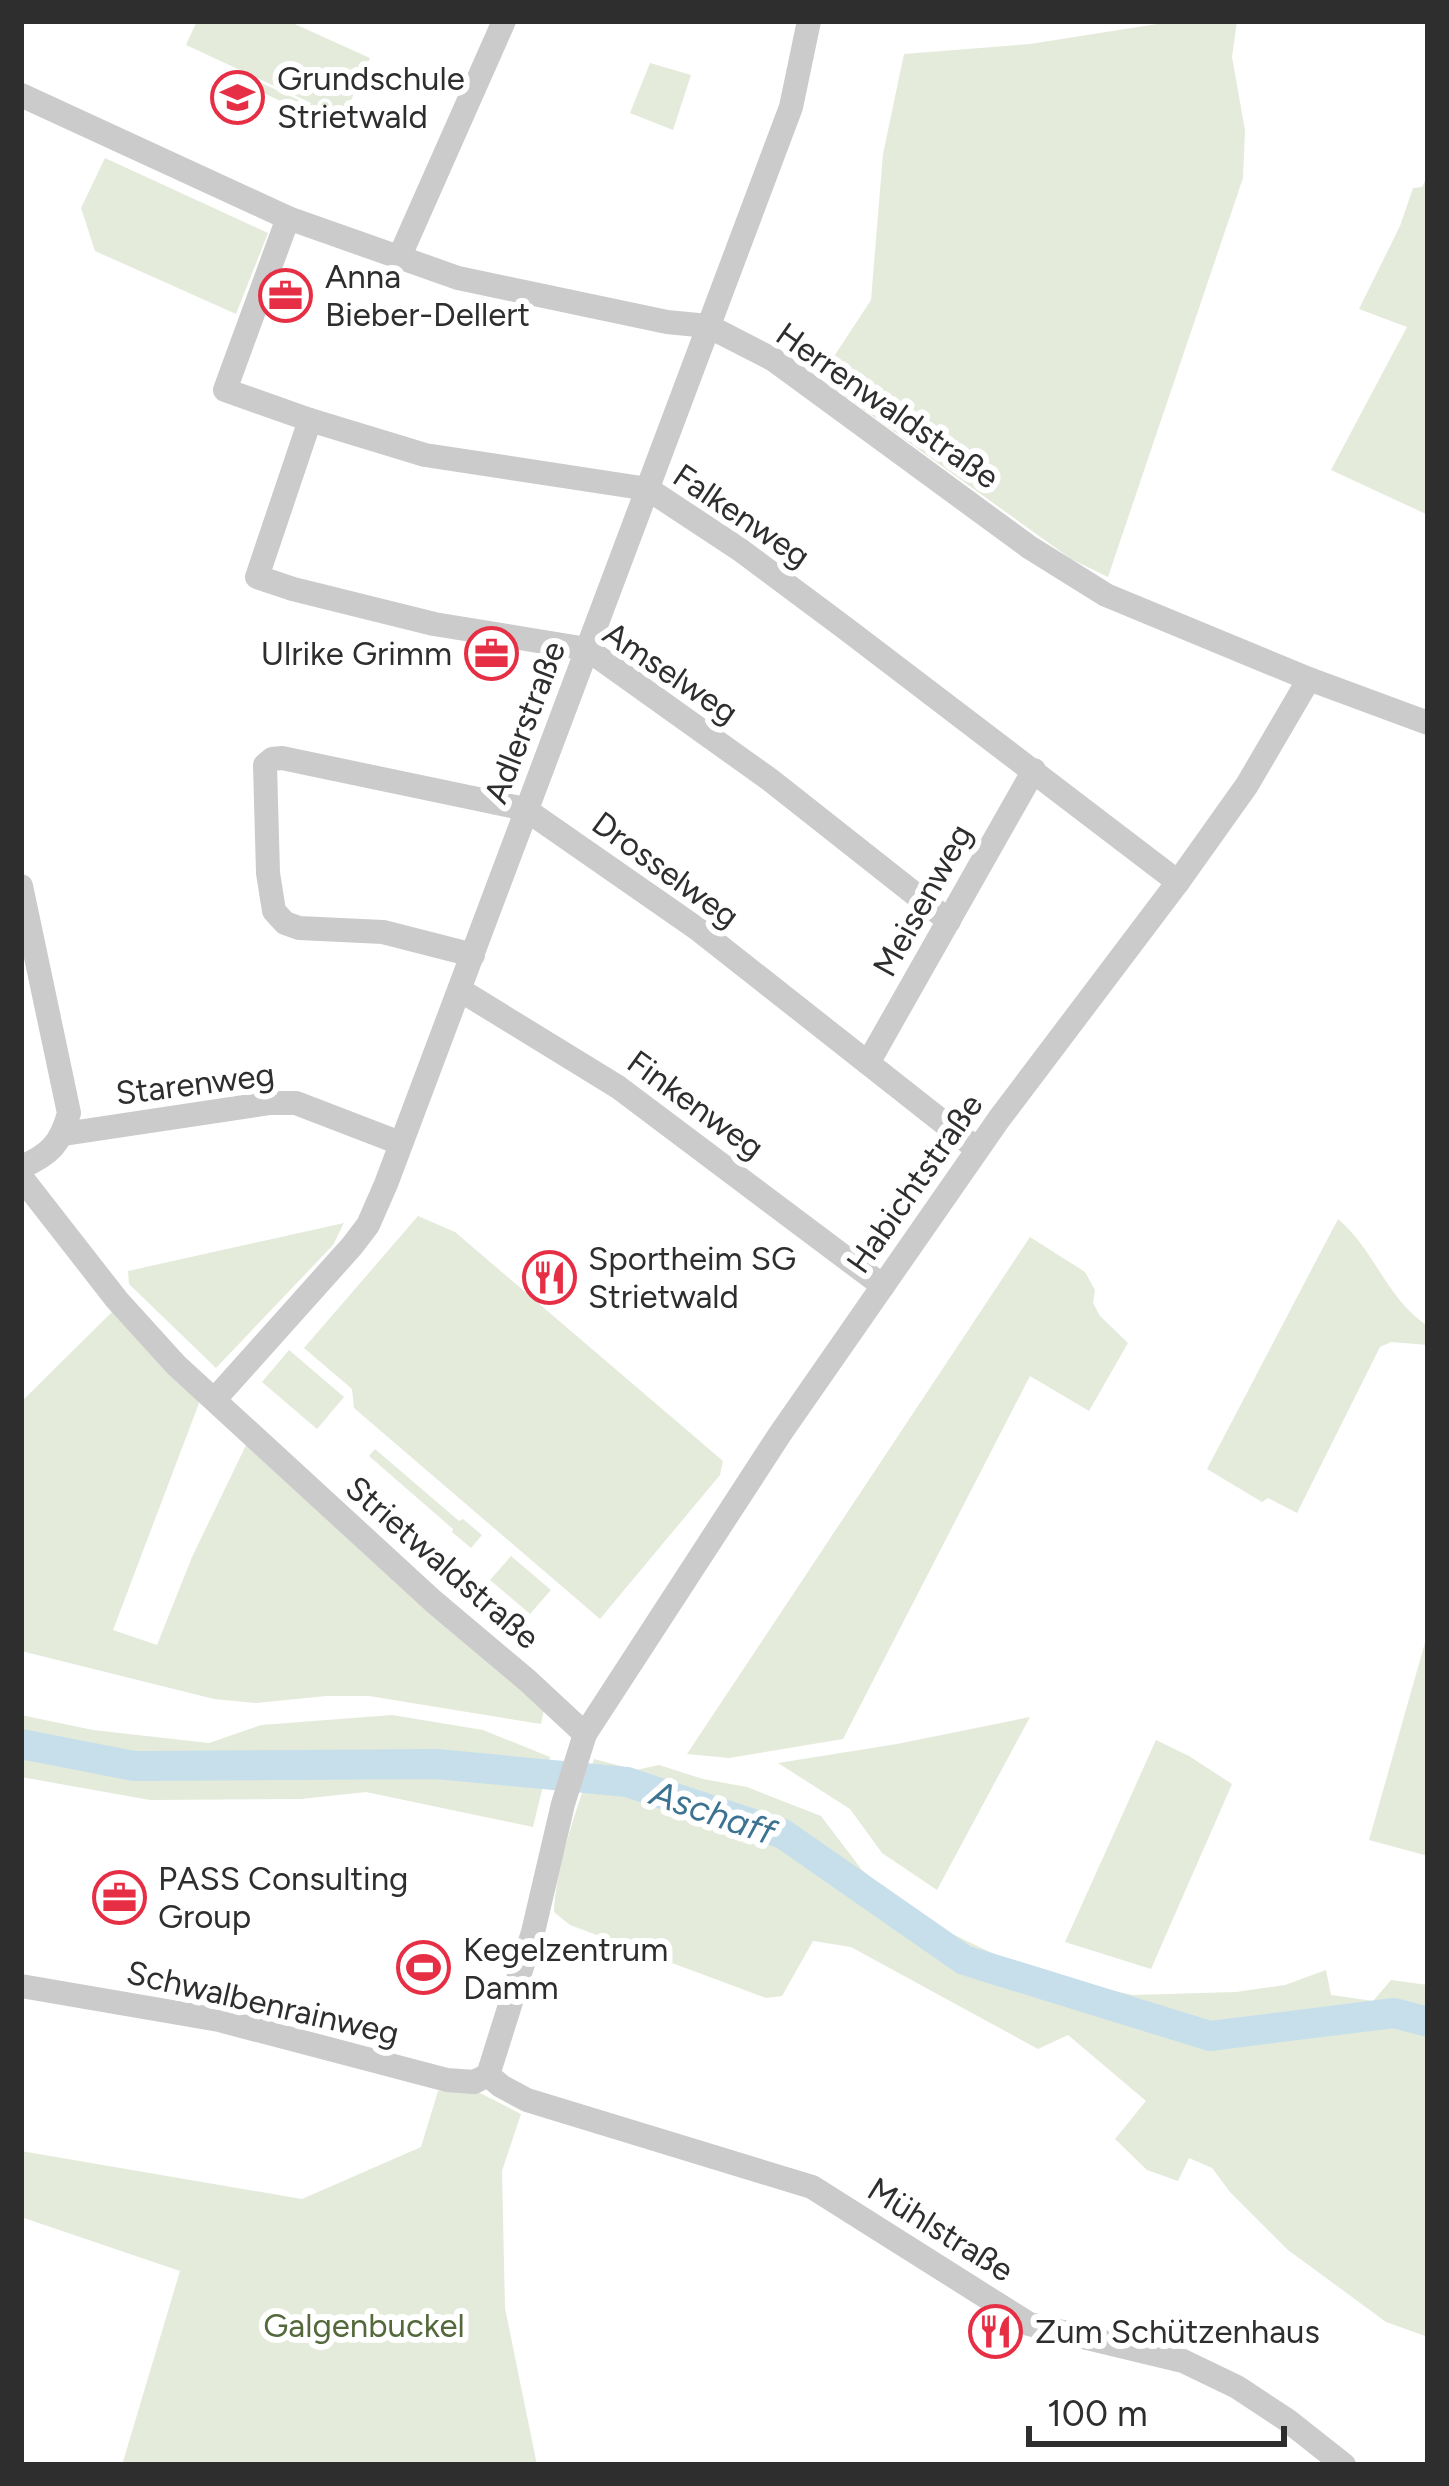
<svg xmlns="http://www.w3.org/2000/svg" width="1449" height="2486" viewBox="0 0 1449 2486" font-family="Figtree,sans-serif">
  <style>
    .green { fill: #e4ebdb }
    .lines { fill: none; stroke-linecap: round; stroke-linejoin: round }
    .river { stroke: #c7dfeb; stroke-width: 30 }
    .minor { stroke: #cbcbcb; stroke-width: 24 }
    .labels { text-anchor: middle; stroke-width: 12; stroke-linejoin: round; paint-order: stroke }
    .poi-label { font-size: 33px; fill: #2e2e2e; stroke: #fff; text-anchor: start }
    .street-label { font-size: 33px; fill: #2e2e2e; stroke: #fff }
    .park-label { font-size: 33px; fill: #53693b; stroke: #fff }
    .water-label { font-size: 36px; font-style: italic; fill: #3b7390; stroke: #fff }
  </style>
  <rect width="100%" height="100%" fill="#fff"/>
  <g class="green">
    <path d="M197,21H288L370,58L343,118L334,114L327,127L305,117L306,113L234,79L237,72L310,105L311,103L186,45Z"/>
    <path d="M1176,21H1237L1232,57L1245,130L1243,178L1108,577L1071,559L832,387L827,367L871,300L883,154L904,54L1030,44Z"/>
    <path d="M650,63L691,75L673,130L630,113Z"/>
    <path d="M105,158L268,233L236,314L95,251L81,208Z"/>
    <path d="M1428,175V515L1331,470L1407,327L1359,309L1400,226L1413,188L1422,187Z"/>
    <path d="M418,1216L455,1232L723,1461L720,1475L600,1619L354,1408L352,1389L304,1348Z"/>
    <path d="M1338,1219C1375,1250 1387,1300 1428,1326V1345L1391,1342L1380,1347L1297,1513L1268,1498L1262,1502L1207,1469Z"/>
    <path d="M344,1223L333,1245L216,1368L129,1284L128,1271Z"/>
    <path d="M1030,1237L1085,1272L1095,1290L1093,1303L1100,1316L1128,1343L1089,1411L1030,1376L843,1739L729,1758L687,1754Z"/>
    <path d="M113,1311L201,1398L113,1630L157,1645L192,1557L248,1441L544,1710L541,1724L369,1696H326L256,1703L214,1699L21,1651V1402Z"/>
    <path d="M289,1350L344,1397L317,1429L262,1382Z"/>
    <path d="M375,1449L459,1521L463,1519L482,1535L471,1548L452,1532L453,1529L369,1456Z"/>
    <path d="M511,1556L551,1590L530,1614L490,1580Z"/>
    <path d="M1428,1632V1856L1369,1840Z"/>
    <path d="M21,1715L93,1730L209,1743L261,1725L392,1715L483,1730L550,1757L533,1827L366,1792L301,1799L150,1800L21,1777Z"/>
    <path d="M1030,1717L937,1890L882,1853L850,1809L778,1763L897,1744Z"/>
    <path d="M1156,1740L1189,1756L1232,1784L1151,1969L1065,1942Z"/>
    <path d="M594,1759L636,1770L659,1765L703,1779L747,1787L821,1816L862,1870L921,1919L1036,1974L1133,1995L1236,1992L1285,1985L1326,1970L1331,1995L1373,2001L1391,1980L1428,1985V2337L1386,2322L1288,2250L1230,2192L1212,2168L1189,2158L1178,2181L1147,2170L1115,2139L1146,2101L1068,2035L1038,2049L851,1947L813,1941L782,1996L766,1998L570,1925L554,1912C556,1865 578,1804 594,1759Z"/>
    <path d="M438,2091L478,2092L521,2114L502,2171L505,2308L537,2465H122L180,2271L21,2217V2151L302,2199L421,2147Z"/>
  </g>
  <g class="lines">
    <path class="river" d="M21,1744L134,1766L437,1764L627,1782L783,1834L964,1960L1210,2036L1394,2013L1428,2022"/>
    <g class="minor">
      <path d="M21,95L288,218L458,278L667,322L708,326L774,360L1029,547L1106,595L1309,679L1428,723"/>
      <path d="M288,218L225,390L310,420L425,455L648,489L739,549L845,628L1178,882"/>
      <path d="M399,258L504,21"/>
      <path d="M310,420L257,577L293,589L434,624L587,649L769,779L949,921"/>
      <path d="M21,886L69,1113C61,1143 50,1155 21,1167"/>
      <path d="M473,955L383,932L299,928L285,923L274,911L268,873L265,765L272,759L282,758L525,809L699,930L977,1149"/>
      <path d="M460,990L618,1087L883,1286"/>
      <path d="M868,1063L1034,770"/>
      <path d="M64,1134L270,1103H296L400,1143"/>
      <path d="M21,1177L117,1300L176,1365L433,1601L528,1681L585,1734"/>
      <path d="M215,1399L352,1246L368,1225L386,1184L791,107L809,21"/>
      <path d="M21,1986L219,2020L447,2080L474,2082L488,2075"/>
      <path d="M488,2075L533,1932L563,1804L585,1734L780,1434L999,1119L1178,882L1247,785L1309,679"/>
      <path d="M488,2075L501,2086L527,2100L812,2187L1029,2324L1183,2361L1237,2387L1287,2420L1344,2465"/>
    </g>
  </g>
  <defs>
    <symbol id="school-ring" viewBox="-11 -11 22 22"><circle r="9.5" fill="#fff" stroke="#e62e44" stroke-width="1.5"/><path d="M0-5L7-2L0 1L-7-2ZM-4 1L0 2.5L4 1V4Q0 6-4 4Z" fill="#e62e44"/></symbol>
    <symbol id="office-ring" viewBox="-11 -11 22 22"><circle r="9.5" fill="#fff" stroke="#e62e44" stroke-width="1.5"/><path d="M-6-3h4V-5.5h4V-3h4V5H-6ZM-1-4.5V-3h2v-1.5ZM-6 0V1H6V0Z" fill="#e62e44"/></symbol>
    <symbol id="restaurant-ring" viewBox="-11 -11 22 22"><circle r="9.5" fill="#fff" stroke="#e62e44" stroke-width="1.5"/><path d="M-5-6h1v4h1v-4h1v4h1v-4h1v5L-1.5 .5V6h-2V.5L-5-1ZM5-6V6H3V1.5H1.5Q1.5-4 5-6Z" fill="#e62e44"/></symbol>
    <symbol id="stadium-ring" viewBox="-11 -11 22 22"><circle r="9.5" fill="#fff" stroke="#e62e44" stroke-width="1.5"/><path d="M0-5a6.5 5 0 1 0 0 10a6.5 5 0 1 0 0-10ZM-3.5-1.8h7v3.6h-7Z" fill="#e62e44"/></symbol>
  </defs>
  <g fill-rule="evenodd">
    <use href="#school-ring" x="208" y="68" width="59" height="59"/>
    <use href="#office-ring" x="256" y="266" width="59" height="59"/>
    <use href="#office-ring" x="462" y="624" width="59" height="59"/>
    <use href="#restaurant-ring" x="520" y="1248" width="59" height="59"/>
    <use href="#office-ring" x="90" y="1868" width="59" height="59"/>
    <use href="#stadium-ring" x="394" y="1938" width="59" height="59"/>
    <use href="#restaurant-ring" x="966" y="2302" width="59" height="59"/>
  </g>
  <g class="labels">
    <g class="poi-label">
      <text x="277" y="90">Grundschule<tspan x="277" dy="38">Strietwald</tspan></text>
      <text x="325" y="288">Anna<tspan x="325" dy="38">Bieber-Dellert</tspan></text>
      <text x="452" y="665" text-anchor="end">Ulrike Grimm</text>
      <text x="588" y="1270">Sportheim SG<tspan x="588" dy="38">Strietwald</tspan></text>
      <text x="158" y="1890">PASS Consulting<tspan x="158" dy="38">Group</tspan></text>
      <text x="463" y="1961">Kegelzentrum<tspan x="463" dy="38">Damm</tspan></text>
      <text x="1035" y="2343">Zum Schützenhaus</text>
    </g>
    <g class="street-label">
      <text transform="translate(888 405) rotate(35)" y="12">Herrenwaldstraße</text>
      <text transform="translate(742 515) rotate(34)" y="12">Falkenweg</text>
      <text transform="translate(671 672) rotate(34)" y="12">Amselweg</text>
      <text transform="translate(524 722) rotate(-69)" y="12">Adlerstraße</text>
      <text transform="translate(666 869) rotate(36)" y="12">Drosselweg</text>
      <text transform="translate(922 900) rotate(-61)" y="12">Meisenweg</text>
      <text transform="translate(195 1083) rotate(-7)" y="12">Starenweg</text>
      <text transform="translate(696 1104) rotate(36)" y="12">Finkenweg</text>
      <text transform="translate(914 1183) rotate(-55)" y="12">Habichtstraße</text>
      <text transform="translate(443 1562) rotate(41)" y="12">Strietwaldstraße</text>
      <text transform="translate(263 2002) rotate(13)" y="12">Schwalbenrainweg</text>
      <text transform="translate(941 2229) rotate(32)" y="12">Mühlstraße</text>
    </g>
    <g class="park-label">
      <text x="364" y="2337">Galgenbuckel</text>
    </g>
    <g class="water-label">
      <text transform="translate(713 1812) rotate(19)" y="13">Aschaff</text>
    </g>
  </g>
  <rect width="1449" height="2486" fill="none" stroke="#2e2e2e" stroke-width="48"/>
  <path d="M1029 2426v18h255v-18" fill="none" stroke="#2e2e2e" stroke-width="6"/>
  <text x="1047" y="2426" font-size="36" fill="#2e2e2e" stroke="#ffffff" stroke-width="9" paint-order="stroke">100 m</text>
</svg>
